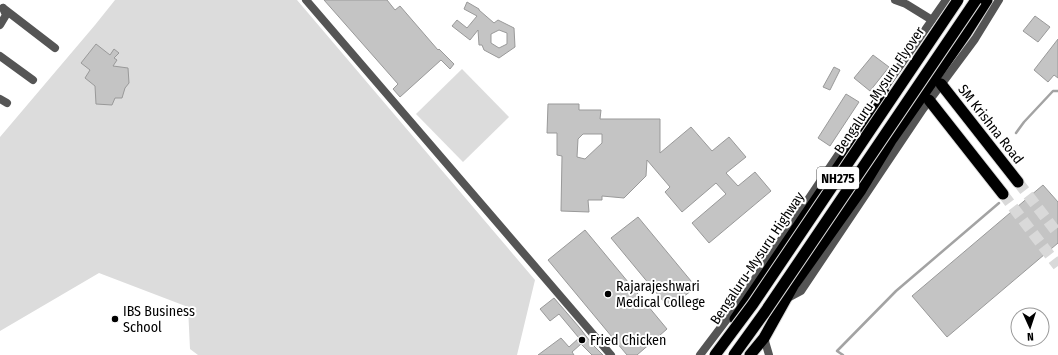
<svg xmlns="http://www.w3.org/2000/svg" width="1058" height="355" viewBox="0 0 1058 355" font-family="'Fira Sans Condensed',sans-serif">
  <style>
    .green { fill: #dcdcdc }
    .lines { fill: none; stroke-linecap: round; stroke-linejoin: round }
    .stream { stroke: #a3a3a3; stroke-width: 2.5 }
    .building { fill: #c4c4c4; stroke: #999; fill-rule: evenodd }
    .trunk-tunnel { stroke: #d9d9d9; stroke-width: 11; stroke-dasharray: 11 5.5; stroke-linecap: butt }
    .trunk-casing { stroke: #dbdbdb; stroke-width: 13 }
    .minor { stroke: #555; stroke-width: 8 }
    .tertiary { stroke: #555; stroke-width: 8 }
    .trunk { stroke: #000; stroke-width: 11 }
    .trunk-bridge-casing { stroke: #dbdbdb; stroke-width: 13; stroke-linecap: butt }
    .trunk-bridge { stroke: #000; stroke-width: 11 }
    .poi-dot { fill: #000; stroke: #fff; stroke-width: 1.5 }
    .labels { text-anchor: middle; stroke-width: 4; stroke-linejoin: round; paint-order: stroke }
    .shield { fill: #fff; stroke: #4c4c4c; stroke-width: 1 }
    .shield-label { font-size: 13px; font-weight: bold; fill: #000 }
    .street-label { font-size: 14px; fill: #000; stroke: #fff }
    .poi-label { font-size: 14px; fill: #000; stroke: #fff; text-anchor: start }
  </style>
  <rect width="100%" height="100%" fill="#fff"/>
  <g class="green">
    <path d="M115,0H297L535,280L517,355H198L190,349L188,307L99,273L0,331V137L95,25Z"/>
    <path d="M462,69L509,117L463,162L416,114Z"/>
  </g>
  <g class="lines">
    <g class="stream">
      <path d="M1016,133L1024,122L1053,91H1058"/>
      <path d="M843,355L837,351L896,291L999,203"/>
    </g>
  </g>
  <g class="building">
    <path d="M324,0H387L395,10L400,6L438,50L439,49L454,64L450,69L441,60L400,97L393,89L398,84Z"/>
    <path d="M467,2L479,9V10L494,23L498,20L514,28L515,47L499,58L484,50L482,45H479L478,30L470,40L452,26L457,20L467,28L477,16L464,9ZM499,30L507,33V44L499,48L491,43V34Z"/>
    <path d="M1035,16L1050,27L1038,42L1023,31Z"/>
    <path d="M1058,39V78L1054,75L1048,82L1034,70Z"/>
    <path d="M96,44L110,55L114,49L119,53L114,58L117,60L113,66L128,68L129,83L125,88L122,98H115L112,105L96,104L95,86L85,78L90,70L81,63Z"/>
    <path d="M873,55L889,67L870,91L854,78Z"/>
    <path d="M834,67L840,70L830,90L823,87Z"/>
    <path d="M846,94L859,102L830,146L818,138Z"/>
    <path d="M548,104H579V110H601L600,119H660V153L691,127L712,151L729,137L746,157L726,173L738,186L755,172L771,191L709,243L692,223L726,194L716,183L682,212L665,192L670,187L647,160L646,176L624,198L602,196V200H588L589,212L561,211L562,156L557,155V133H547ZM583,134H602V143L585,159L577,157L578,139Z"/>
    <path d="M1043,185L1058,202V243L947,337L912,296Z"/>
    <path d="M638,217L696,287L669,308L611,238Z"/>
    <path d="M585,230L667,329L637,355H627L548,260Z"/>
    <path d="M554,298L579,327L593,345L603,355H592L581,344L572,352L574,355H538L561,338L569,347L579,338L559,314L550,321L540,309Z"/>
  </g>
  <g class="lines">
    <g class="trunk-tunnel">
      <path d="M1018,182L1058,234"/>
      <path d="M1003,194L1058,266"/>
    </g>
    <defs>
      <g id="trunk">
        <path d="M941,84L1018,182"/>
        <path d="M929,100L1003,194"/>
        <path d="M735,319L887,95"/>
        <path d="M750,355L764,338L793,286L861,190L892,139L966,33L987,0"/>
      </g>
    </defs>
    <use href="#trunk" class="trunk-casing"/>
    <g class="minor">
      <path d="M895,0L906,4L932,20"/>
      <path d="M3,8L55,48"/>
      <path d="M0,25L6,15L3,8"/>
      <path d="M0,56L33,80"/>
      <path d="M0,99L7,103"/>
      <path d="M764,338L769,355"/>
    </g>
    <g class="tertiary">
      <path d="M306,0L611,355"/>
      <path d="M786,299L801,291L923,109L975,39L999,0"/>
      <path d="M700,355L734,310L848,140L946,0"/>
    </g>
    <use href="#trunk" class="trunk"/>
    <defs>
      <g id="trunk-bridge">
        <path d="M715,355L753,304L958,0"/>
        <path d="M734,355L765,312L976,0"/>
      </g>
    </defs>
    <use href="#trunk-bridge" class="trunk-bridge-casing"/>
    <use href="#trunk-bridge" class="trunk-bridge"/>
  </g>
  <g class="poi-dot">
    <circle cx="608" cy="294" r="4"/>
    <circle cx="115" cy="319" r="4"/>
    <circle cx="582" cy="340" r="4"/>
  </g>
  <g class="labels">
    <rect class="shield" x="817" y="167" width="42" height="22" rx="3"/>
    <g class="shield-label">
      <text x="838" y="183">NH275</text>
    </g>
    <g class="street-label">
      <text transform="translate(879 90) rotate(-56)" y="5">Bengaluru-Mysuru Flyover</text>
      <text transform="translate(991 124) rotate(52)" y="5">SM Krishna Road</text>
      <text transform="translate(757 258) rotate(-56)" y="5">Bengaluru-Mysuru Highway</text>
    </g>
    <g class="poi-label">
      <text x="616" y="291">Rajarajeshwari<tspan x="616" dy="16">Medical College</tspan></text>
      <text x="123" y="316">IBS Business<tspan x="123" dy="16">School</tspan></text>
      <text x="590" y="345">Fried Chicken</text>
    </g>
  </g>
  <g transform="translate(1030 327) rotate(177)"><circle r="19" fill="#ffffff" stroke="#999999"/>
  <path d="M0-3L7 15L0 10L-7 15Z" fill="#000000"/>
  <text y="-6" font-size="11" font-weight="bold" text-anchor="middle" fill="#000000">N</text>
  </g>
</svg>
